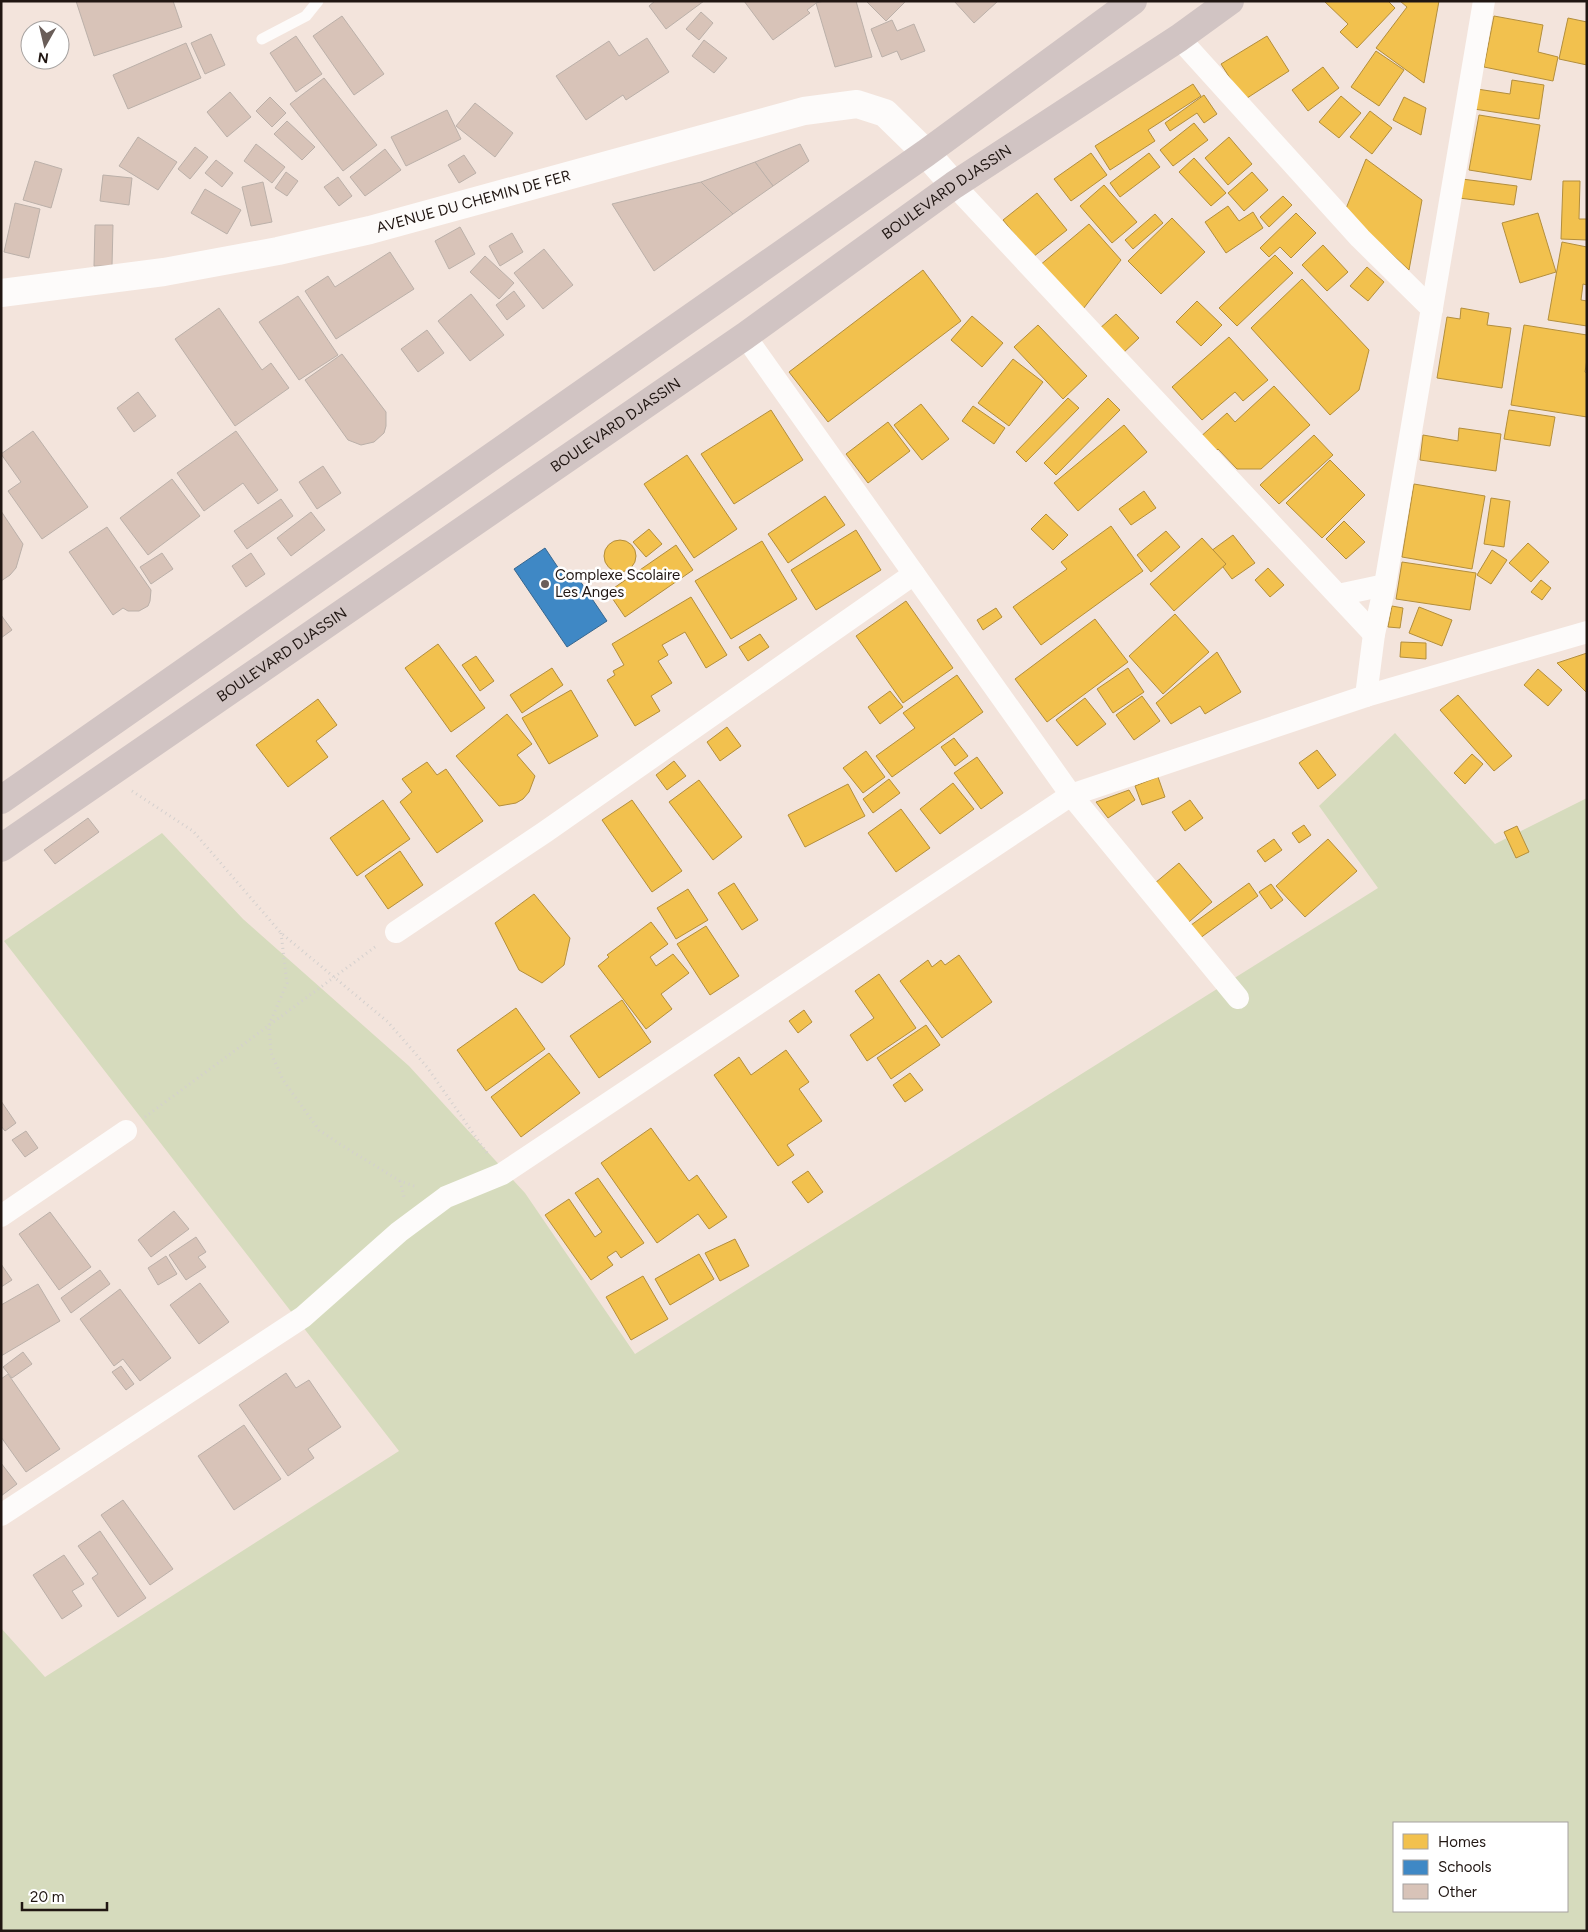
<svg xmlns="http://www.w3.org/2000/svg" width="1588" height="1932" viewBox="0 0 1588 1932" font-family="Figtree,sans-serif">
  <style>
    .green { fill: #d6dbbd; fill-rule: evenodd }
    .homes { fill: #f2c14e; stroke: #b38e3c }
    .schools { fill: #3f88c5; stroke: #36668f }
    .building { fill: #d8c3b8; stroke: #bbb0a9 }
    .lines { fill: none; stroke-linecap: round; stroke-linejoin: round }
    .path { stroke: #d4d0ce; stroke-width: 3; stroke-dasharray: 1 4; stroke-linecap: butt }
    .lane { stroke: #fdfbfa; stroke-width: 11 }
    .street { stroke: #fdfbfa; stroke-width: 22 }
    .secondary { stroke: #fdfbfa; stroke-width: 28 }
    .highway { stroke: #d1c4c3; stroke-width: 28 }
    .poi-dot { fill: #6a5e59; stroke: #fff; stroke-width: 2 }
    .labels { text-anchor: middle; stroke-width: 5; stroke-linejoin: round; paint-order: stroke }
    .street-label { font-size: 15px; fill: #201612; stroke: #fff }
    .poi-label { font-size: 15px; fill: #201612; stroke: #fff; text-anchor: start }
  </style>
  <rect width="100%" height="100%" fill="#f3e4dc"/>
  <path class="green" d="M1395,733L1495,844L1587,798V1931H1V1628L45,1677L399,1451L4,941L162,833L243,919L409,1066L525,1193L635,1354L1378,888L1319,806ZM1394,1823H1567V1911H1394Z"/>
  <g class="homes">
    <path d="M1324,1H1388L1395,8L1357,48L1340,32L1348,24Z"/>
    <path d="M1400,1H1439L1424,83L1376,48L1407,7Z"/>
    <path d="M1494,16L1543,25L1538,52L1558,57L1553,81L1484,67Z"/>
    <path d="M1568,18L1587,22V65L1559,59Z"/>
    <path d="M1267,36L1289,71L1244,100L1221,64Z"/>
    <path d="M1376,51L1404,70L1379,106L1351,87Z"/>
    <path d="M1323,67L1339,88L1308,111L1292,90Z"/>
    <path d="M1512,80L1544,85L1539,119L1474,109L1477,89L1510,94Z"/>
    <path d="M1193,84L1201,96L1148,130L1155,141L1110,170L1095,146Z"/>
    <path d="M1204,95L1217,114L1204,123L1197,113L1170,131L1165,123Z"/>
    <path d="M1341,96L1361,113L1339,138L1319,122Z"/>
    <path d="M1404,97L1426,108L1421,135L1393,120Z"/>
    <path d="M1370,111L1392,128L1372,154L1350,137Z"/>
    <path d="M1479,115L1540,125L1531,180L1469,170Z"/>
    <path d="M1194,123L1208,140L1173,166L1160,150Z"/>
    <path d="M1229,137L1252,164L1228,185L1205,158Z"/>
    <path d="M1091,153L1107,175L1071,201L1054,179Z"/>
    <path d="M1149,153L1160,167L1120,197L1110,183Z"/>
    <path d="M1194,158L1226,193L1211,206L1179,172Z"/>
    <path d="M1366,159L1422,200L1409,270L1345,211Z"/>
    <path d="M1252,172L1268,190L1244,211L1228,193Z"/>
    <path d="M1462,179L1517,186L1514,205L1459,198Z"/>
    <path d="M1563,181H1580L1579,219H1587V240L1561,239Z"/>
    <path d="M1104,185L1137,222L1112,243L1080,206Z"/>
    <path d="M1037,193L1067,230L1033,257L1003,220Z"/>
    <path d="M1283,196L1292,205L1269,227L1260,217Z"/>
    <path d="M1228,206L1239,221L1253,212L1263,228L1226,253L1205,222Z"/>
    <path d="M1296,213L1316,233L1291,258L1280,247L1269,257L1260,248Z"/>
    <path d="M1538,213L1556,272L1520,283L1502,223Z"/>
    <path d="M1155,214L1163,223L1133,249L1125,240Z"/>
    <path d="M1172,218L1205,252L1161,294L1128,261Z"/>
    <path d="M1089,224L1121,260L1080,313L1039,266Z"/>
    <path d="M1562,242L1587,247V285L1583,284L1581,300L1587,301V326L1548,320Z"/>
    <path d="M1323,245L1348,272L1327,291L1302,265Z"/>
    <path d="M1275,255L1293,273L1237,326L1219,308Z"/>
    <path d="M1367,267L1384,282L1368,301L1350,286Z"/>
    <path d="M923,270L961,321L828,422L789,372Z"/>
    <path d="M1302,279L1369,350L1359,390L1330,415L1251,328Z"/>
    <path d="M1197,301L1222,325L1201,346L1176,322Z"/>
    <path d="M1461,308L1489,313L1487,325L1511,328L1502,388L1437,378L1447,317L1460,319Z"/>
    <path d="M1116,314L1139,338L1122,354L1099,329Z"/>
    <path d="M972,316L1003,343L982,367L951,340Z"/>
    <path d="M1038,325L1087,376L1063,399L1014,347Z"/>
    <path d="M1524,325L1587,335V359L1585,372L1587,373V417L1511,405Z"/>
    <path d="M1229,337L1268,380L1243,401L1235,392L1202,420L1172,387Z"/>
    <path d="M1013,359L1043,382L1009,426L978,403Z"/>
    <path d="M1274,386L1310,425L1261,469H1237L1218,449L1212,454L1198,439L1227,413L1235,422Z"/>
    <path d="M1068,398L1079,408L1026,462L1016,452Z"/>
    <path d="M1108,398L1120,410L1056,475L1044,463Z"/>
    <path d="M921,404L949,439L922,460L894,425Z"/>
    <path d="M973,406L1005,428L994,444L962,421Z"/>
    <path d="M771,410L803,460L734,504L701,454Z"/>
    <path d="M1509,410L1555,417L1550,446L1504,439Z"/>
    <path d="M888,422L910,451L868,483L846,454Z"/>
    <path d="M1124,425L1147,452L1078,511L1054,483Z"/>
    <path d="M1459,428L1501,434L1496,471L1420,460L1423,435L1458,441Z"/>
    <path d="M1314,435L1333,455L1279,504L1260,485Z"/>
    <path d="M687,455L737,529L694,558L644,484Z"/>
    <path d="M1330,460L1365,495L1322,538L1286,503Z"/>
    <path d="M1414,484L1485,496L1472,569L1402,557Z"/>
    <path d="M1144,491L1156,508L1131,525L1119,509Z"/>
    <path d="M825,496L845,525L788,563L768,534Z"/>
    <path d="M1491,498L1510,501L1504,547L1484,544Z"/>
    <path d="M1046,514L1068,535L1053,550L1031,529Z"/>
    <path d="M1344,521L1365,542L1346,559L1326,539Z"/>
    <path d="M1111,526L1143,571L1041,645L1013,607L1067,569L1061,562Z"/>
    <path d="M649,529L662,544L646,557L633,542Z"/>
    <path d="M856,530L881,570L816,610L791,570Z"/>
    <path d="M1166,531L1180,547L1151,572L1137,555Z"/>
    <path d="M1233,535L1255,563L1232,579L1211,551Z"/>
    <path d="M1202,538L1226,564L1174,611L1150,584Z"/>
    <circle cx="620" cy="556" r="16"/>
    <path d="M762,541L797,599L731,639L695,581Z"/>
    <path d="M1528,543L1549,562L1531,582L1509,563Z"/>
    <path d="M676,545L693,570L625,617L608,592Z"/>
    <path d="M1492,550L1507,560L1491,584L1477,575Z"/>
    <path d="M1402,562L1476,573L1470,610L1396,599Z"/>
    <path d="M1268,568L1284,585L1270,597L1255,580Z"/>
    <path d="M1541,580L1551,588L1542,600L1531,592Z"/>
    <path d="M691,597L727,655L706,668L685,632L662,645L668,655L658,661L672,683L651,696L660,711L635,726L607,680L615,675L613,671L624,665L612,644Z"/>
    <path d="M906,601L953,668L903,703L856,636Z"/>
    <path d="M1392,606L1403,608L1400,628L1388,627Z"/>
    <path d="M1419,607L1452,620L1442,646L1409,633Z"/>
    <path d="M996,608L1002,617L983,630L977,620Z"/>
    <path d="M1175,614L1209,652L1163,694L1129,656Z"/>
    <path d="M1095,619L1128,662L1047,722L1015,679Z"/>
    <path d="M760,634L769,647L748,661L739,647Z"/>
    <path d="M1401,642L1426,643V659L1400,657Z"/>
    <path d="M438,644L485,708L451,732L405,668Z"/>
    <path d="M1217,652L1241,692L1205,714L1200,706L1171,724L1156,703Z"/>
    <path d="M1587,653V693L1557,663Z"/>
    <path d="M476,656L494,681L480,691L462,665Z"/>
    <path d="M552,668L563,685L522,713L510,695Z"/>
    <path d="M1128,668L1144,692L1113,713L1097,689Z"/>
    <path d="M1538,669L1562,690L1548,706L1524,685Z"/>
    <path d="M957,675L983,712L892,777L876,756L915,728L903,713Z"/>
    <path d="M571,690L598,736L549,764L522,718Z"/>
    <path d="M890,691L903,707L880,724L868,707Z"/>
    <path d="M1458,695L1512,756L1494,771L1440,710Z"/>
    <path d="M1142,696L1160,721L1134,740L1116,715Z"/>
    <path d="M1085,698L1106,724L1077,746L1056,720Z"/>
    <path d="M318,699L337,725L316,741L328,757L288,787L256,745Z"/>
    <path d="M507,714L532,744L517,755L535,776L529,792L523,799L516,803L499,806L456,756Z"/>
    <path d="M727,727L741,746L720,761L707,742Z"/>
    <path d="M954,738L968,756L955,766L941,747Z"/>
    <path d="M1317,750L1336,775L1318,789L1299,763Z"/>
    <path d="M866,751L885,777L863,793L843,768Z"/>
    <path d="M1472,754L1483,764L1465,784L1454,773Z"/>
    <path d="M977,757L1003,793L981,809L954,773Z"/>
    <path d="M674,761L686,776L667,790L656,775Z"/>
    <path d="M427,762L437,775L446,769L483,821L437,853L400,802L412,792L402,779Z"/>
    <path d="M1158,777L1165,797L1142,805L1135,786Z"/>
    <path d="M889,779L900,793L873,813L863,799Z"/>
    <path d="M699,780L742,837L713,860L669,802Z"/>
    <path d="M953,783L974,809L940,834L920,809Z"/>
    <path d="M848,784L865,816L805,847L788,815Z"/>
    <path d="M1129,790L1135,800L1108,818L1096,802Z"/>
    <path d="M383,800L410,839L357,876L330,838Z"/>
    <path d="M632,800L682,871L652,892L602,820Z"/>
    <path d="M1190,800L1203,818L1185,831L1172,812Z"/>
    <path d="M901,809L930,848L896,872L868,833Z"/>
    <path d="M1304,825L1311,835L1299,843L1292,833Z"/>
    <path d="M1517,826L1529,852L1516,858L1504,832Z"/>
    <path d="M1274,839L1282,850L1265,862L1257,851Z"/>
    <path d="M1328,839L1357,871L1305,917L1276,886Z"/>
    <path d="M400,851L423,885L388,909L365,876Z"/>
    <path d="M1179,863L1212,902L1183,927L1149,888Z"/>
    <path d="M734,883L758,920L742,930L718,893Z"/>
    <path d="M1249,883L1258,896L1196,941L1187,928Z"/>
    <path d="M1271,884L1283,900L1271,909L1259,892Z"/>
    <path d="M688,889L708,920L676,939L657,908Z"/>
    <path d="M534,894L570,938L564,965L542,983L519,970L495,923Z"/>
    <path d="M651,922L668,944L650,957L656,966L673,954L689,973L661,994L672,1009L646,1029L598,966L609,957L607,955Z"/>
    <path d="M706,926L739,976L710,995L677,944Z"/>
    <path d="M959,955L992,1002L942,1038L900,981L928,960L932,967L941,960L945,965Z"/>
    <path d="M879,974L916,1028L867,1061L850,1035L874,1018L855,991Z"/>
    <path d="M622,1000L651,1042L599,1078L570,1036Z"/>
    <path d="M516,1008L545,1049L486,1091L457,1050Z"/>
    <path d="M804,1010L812,1022L798,1033L789,1021Z"/>
    <path d="M926,1025L940,1045L891,1079L877,1058Z"/>
    <path d="M786,1050L809,1082L799,1089L822,1121L787,1145L794,1155L778,1166L714,1075L739,1057L751,1075Z"/>
    <path d="M549,1053L580,1093L521,1137L491,1097Z"/>
    <path d="M910,1073L923,1090L905,1102L893,1085Z"/>
    <path d="M651,1128L689,1181L697,1175L727,1217L709,1229L698,1214L657,1243L601,1163Z"/>
    <path d="M808,1171L823,1192L808,1203L792,1182Z"/>
    <path d="M598,1178L644,1243L621,1258L616,1251L607,1257L613,1265L591,1280L545,1215L569,1199L595,1237L602,1232L575,1193Z"/>
    <path d="M735,1239L749,1266L720,1281L705,1253Z"/>
    <path d="M699,1254L714,1279L670,1305L655,1279Z"/>
    <path d="M643,1276L668,1319L631,1340L606,1297Z"/>
  </g>
  <path class="schools" d="M545,548L567,581L576,575L607,621L567,647L514,569Z"/>
  <g class="building">
    <path d="M76,1H173L182,27L94,56Z"/>
    <path d="M655,1H704L666,29L649,6Z"/>
    <path d="M744,1H819L807,10L810,13L773,40Z"/>
    <path d="M824,1H856L872,57L835,67L816,3Z"/>
    <path d="M866,1H906L886,21Z"/>
    <path d="M954,1H998L974,23Z"/>
    <path d="M701,12L713,23L699,40L686,29Z"/>
    <path d="M342,16L384,74L354,95L313,36Z"/>
    <path d="M892,20L897,31L914,24L925,51L901,60L897,51L882,57L871,29Z"/>
    <path d="M211,34L225,65L205,74L191,43Z"/>
    <path d="M296,36L322,74L296,92L270,53Z"/>
    <path d="M647,38L669,72L626,100L623,95L586,120L556,76L609,41L619,56Z"/>
    <path d="M704,40L727,58L714,73L692,56Z"/>
    <path d="M186,43L201,78L128,109L113,75Z"/>
    <path d="M324,78L377,145L343,171L290,104Z"/>
    <path d="M230,92L251,117L227,137L207,112Z"/>
    <path d="M270,97L286,113L272,127L256,111Z"/>
    <path d="M475,103L513,133L495,157L456,126Z"/>
    <path d="M447,110L461,139L406,166L391,137Z"/>
    <path d="M287,121L315,147L302,160L274,134Z"/>
    <path d="M138,137L177,162L158,190L119,166Z"/>
    <path d="M256,144L285,167L272,183L244,161Z"/>
    <path d="M800,144L809,161L773,186L755,162Z"/>
    <path d="M195,147L208,157L190,179L178,169Z"/>
    <path d="M385,149L401,170L365,196L350,177Z"/>
    <path d="M464,155L476,173L459,183L448,165Z"/>
    <path d="M216,160L233,173L222,187L205,173Z"/>
    <path d="M35,161L62,169L51,208L23,200Z"/>
    <path d="M755,162L773,186L733,214L701,182Z"/>
    <path d="M286,172L298,181L287,196L275,188Z"/>
    <path d="M103,175L132,178L129,205L100,201Z"/>
    <path d="M338,177L352,196L339,206L324,187Z"/>
    <path d="M263,182L272,222L251,226L242,187Z"/>
    <path d="M701,182L733,214L654,271L612,204Z"/>
    <path d="M205,189L241,210L227,234L191,213Z"/>
    <path d="M15,203L40,209L29,258L4,252Z"/>
    <path d="M95,225H113L112,266H94Z"/>
    <path d="M460,227L475,254L449,269L435,241Z"/>
    <path d="M512,233L523,252L500,266L489,246Z"/>
    <path d="M544,249L573,285L543,309L514,273Z"/>
    <path d="M390,252L414,289L336,339L305,291L328,276L335,287Z"/>
    <path d="M485,256L514,283L499,299L470,272Z"/>
    <path d="M514,291L525,306L507,320L496,305Z"/>
    <path d="M471,294L504,335L470,361L438,321Z"/>
    <path d="M298,296L338,355L299,380L259,322Z"/>
    <path d="M219,308L262,370L271,363L289,388L235,426L175,339Z"/>
    <path d="M427,330L444,353L418,372L401,349Z"/>
    <path d="M342,354L386,412V426L384,433L374,442L361,445L348,440L305,380Z"/>
    <path d="M138,392L156,416L134,432L117,408Z"/>
    <path d="M33,431L88,507L42,539L8,491L21,482L1,454Z"/>
    <path d="M236,431L278,490L258,504L243,483L204,511L177,473Z"/>
    <path d="M323,466L341,493L317,509L299,482Z"/>
    <path d="M172,479L200,516L148,555L120,518Z"/>
    <path d="M281,499L293,516L247,549L234,531Z"/>
    <path d="M1,511L23,544L16,568L10,575L1,581Z"/>
    <path d="M311,512L325,530L291,556L277,538Z"/>
    <path d="M107,527L151,590L150,601L148,606L139,611H128L123,608L113,615L69,552Z"/>
    <path d="M162,553L173,569L151,584L140,567Z"/>
    <path d="M251,553L265,574L246,587L232,566Z"/>
    <path d="M1,615L12,630L1,638Z"/>
    <path d="M88,818L99,832L55,864L44,850Z"/>
    <path d="M1,1101L16,1123L5,1131L1,1126Z"/>
    <path d="M26,1131L38,1148L25,1157L12,1140Z"/>
    <path d="M174,1211L189,1229L151,1257L138,1240Z"/>
    <path d="M50,1212L91,1267L59,1290L19,1234Z"/>
    <path d="M196,1237L206,1252L198,1257L206,1267L186,1280L169,1255Z"/>
    <path d="M166,1256L177,1274L158,1285L148,1268Z"/>
    <path d="M1,1264L12,1280L1,1287Z"/>
    <path d="M100,1270L110,1284L71,1313L61,1298Z"/>
    <path d="M200,1283L229,1322L199,1344L170,1305Z"/>
    <path d="M38,1284L60,1321L1,1356V1305Z"/>
    <path d="M120,1289L171,1358L140,1381L123,1359L114,1366L80,1319Z"/>
    <path d="M23,1352L32,1364L12,1378L3,1367Z"/>
    <path d="M121,1366L134,1384L126,1390L112,1372Z"/>
    <path d="M286,1373L296,1388L309,1380L341,1427L308,1449L314,1458L288,1476L239,1405Z"/>
    <path d="M8,1374L60,1449L26,1472L1,1437V1379Z"/>
    <path d="M244,1425L281,1479L234,1510L198,1456Z"/>
    <path d="M1,1463L17,1484L1,1496Z"/>
    <path d="M123,1500L173,1569L150,1585L101,1515Z"/>
    <path d="M100,1531L146,1598L118,1617L92,1578L98,1574L78,1546Z"/>
    <path d="M64,1555L84,1584L72,1591L82,1606L62,1619L33,1575Z"/>
  </g>
  <g class="lines">
    <g class="path">
      <path d="M132,791L193,831L281,933L388,1022L427,1067L487,1153"/>
      <path d="M281,933L287,983L269,1025L271,1053L283,1080L319,1130L343,1146L400,1181L417,1187"/>
      <path d="M145,1117L375,947"/>
      <path d="M400,1181L404,1197"/>
    </g>
    <path class="lane" d="M262,39L306,16L318,1"/>
    <g class="street">
      <path d="M1179,38L1360,238L1432,309"/>
      <path d="M954,185L1374,634"/>
      <path d="M745,336L1071,795L1238,998"/>
      <path d="M1338,595L1385,585"/>
      <path d="M1366,696L1374,634L1385,585L1484,1"/>
      <path d="M396,932L545,832L914,574"/>
      <path d="M1,1216L126,1131"/>
      <path d="M1,1515L303,1317L399,1232L446,1197L502,1174L1071,795L1366,696L1587,632"/>
    </g>
    <path class="secondary" id="s1" d="M1,293L164,272L278,251L370,230L804,111L857,104L885,113L926,153L954,185"/>
    <g class="highway">
      <path d="M1,800L926,153L1133,1"/>
      <path id="s2" d="M1,848L745,336L954,185L1179,38L1230,1"/>
    </g>
  </g>
  <circle class="poi-dot" cx="545" cy="584" r="5"/>
  <g class="labels">
    <g class="street-label">
      <text dy="5" stroke="none"><textPath href="#s2" startOffset="1151">BOULEVARD DJASSIN</textPath></text>
      <text dy="5" stroke="none"><textPath href="#s1" startOffset="482">AVENUE DU CHEMIN DE FER</textPath></text>
      <text dy="5" stroke="none"><textPath href="#s2" startOffset="746">BOULEVARD DJASSIN</textPath></text>
      <text dy="5" stroke="none"><textPath href="#s2" startOffset="341">BOULEVARD DJASSIN</textPath></text>
    </g>
    <g class="poi-label">
      <text x="555" y="580">Complexe Scolaire<tspan x="555" dy="17">Les Anges</tspan></text>
    </g>
  </g>
  <rect width="1588" height="1932" fill="none" stroke="#201612" stroke-width="5"/>
  <rect x="1393" y="1822" width="175" height="90" fill="#ffffff" stroke="#a6a2a0"/>
  <rect x="1403" y="1834" width="25" height="15" fill="#f2c14e" stroke="#a6a2a0"/>
  <text x="1438" y="1847" font-size="15" fill="#201612">Homes</text>
  <rect x="1403" y="1860" width="25" height="15" fill="#3f88c5" stroke="#a6a2a0"/>
  <text x="1438" y="1872" font-size="15" fill="#201612">Schools</text>
  <rect x="1403" y="1884" width="25" height="15" fill="#d8c3b8" stroke="#a6a2a0"/>
  <text x="1438" y="1897" font-size="15" fill="#201612">Other</text>
  <g transform="translate(45 45) rotate(188)"><circle r="24" fill="#ffffff" stroke="#a6a2a0"/>
  <path d="M0-4L9 19L0 12L-9 19Z" fill="#6a5e59"/>
  <text y="-8" font-size="14" font-weight="bold" text-anchor="middle" fill="#201612">N</text>
  </g>
  <path d="M22 1902v8h85v-8" fill="none" stroke="#201612" stroke-width="2.5"/>
  <text x="30" y="1902" font-size="15" fill="#201612" stroke="#ffffff" stroke-width="4" paint-order="stroke">20 m</text>
</svg>
